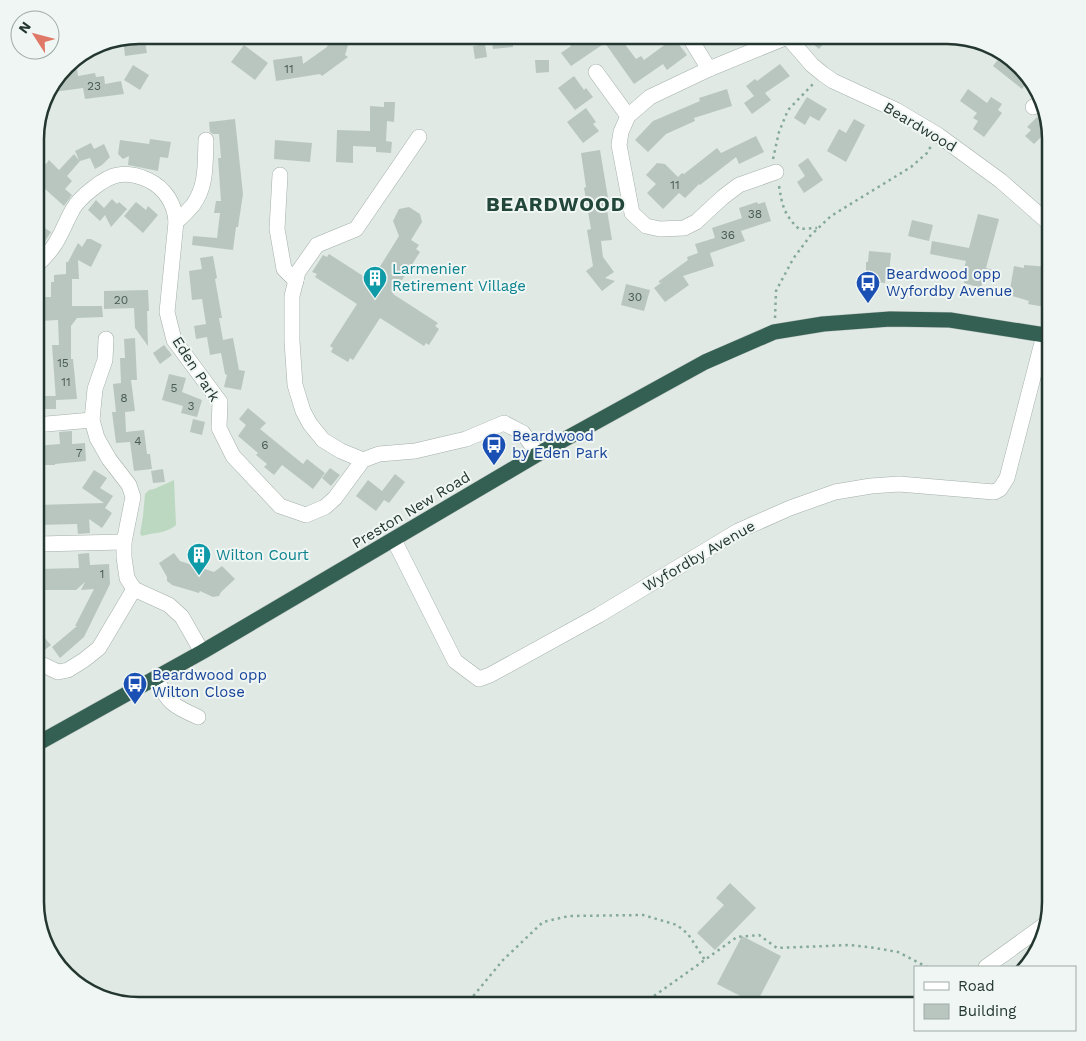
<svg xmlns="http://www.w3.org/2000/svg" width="1086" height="1041" viewBox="0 0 1086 1041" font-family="'Work Sans',sans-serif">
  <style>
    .green { fill: #bcd8c0 }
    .building { fill: #b9c6c0 }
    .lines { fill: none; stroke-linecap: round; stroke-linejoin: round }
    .minor-casing { stroke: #a4b0aa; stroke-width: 16 }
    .highway-casing { stroke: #bdc3c1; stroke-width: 16 }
    .path { stroke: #85a99a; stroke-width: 2.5; stroke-dasharray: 2.5 4; stroke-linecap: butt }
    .minor { stroke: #fff; stroke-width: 15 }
    .highway { stroke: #336052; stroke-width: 15 }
    .labels { text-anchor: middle; stroke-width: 4; stroke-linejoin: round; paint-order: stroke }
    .number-label { font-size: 12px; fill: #485b54 }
    .street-label { font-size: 15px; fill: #233730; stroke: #f0f6f3 }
    .culture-label { font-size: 15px; fill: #0d838f; stroke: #f0f6f3; text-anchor: start }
    .transit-label { font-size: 15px; fill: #164399; stroke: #f0f6f3; text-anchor: start }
    .district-label { font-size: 20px; font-weight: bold; letter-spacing: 1px; fill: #22473a; stroke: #f0f6f3 }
    .rim { fill: none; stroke: #233730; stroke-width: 2.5 }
  </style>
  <rect width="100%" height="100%" fill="#e0e9e4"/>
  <path class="green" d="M174,480L176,525C165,534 155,532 142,536L140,534L143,516L145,494L149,490L154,489Z"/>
  <g class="building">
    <path d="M139,35H144L147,53L125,56L123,38Z"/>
    <path d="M331,35H351L345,55L348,57L322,76L320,74L276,81L273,60L302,56L303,64L327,47Z"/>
    <path d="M491,35H512L513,47L493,49Z"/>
    <path d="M563,35H576L582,43L592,35H618L636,59L641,56L644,60L674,38L687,55L667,70L663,64L634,84L605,43L571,66L561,53L571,46Z"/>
    <path d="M803,35H831L819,49Z"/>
    <path d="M485,44L487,57L475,59L473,46Z"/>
    <path d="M244,45L268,63L255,80L231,62Z"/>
    <path d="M1003,53L1025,70L1030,78L1022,89L993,66Z"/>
    <path d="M535,60H549V72L536,73Z"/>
    <path d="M780,64L790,76L765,93L771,100L752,114L744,103L754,96L746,86L755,79L757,81Z"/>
    <path d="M133,65L149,75L140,90L124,80Z"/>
    <path d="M77,69L78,76L95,73L96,77L104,76L105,84L121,81L124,94L85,99L83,88L46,93L62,71Z"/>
    <path d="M574,76L584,90L586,88L593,97L575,110L558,88Z"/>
    <path d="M727,89L732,106L694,118L695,121L666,134L648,152L635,140L653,121L700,101L699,98Z"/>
    <path d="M968,89L987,103L991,97L1002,104L998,110L1002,113L984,137L973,129L978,121L973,118L977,113L960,101Z"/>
    <path d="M807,97L827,109L819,121L810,116L805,125L794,118Z"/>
    <path d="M384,102H395L394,122L387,121L386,141L392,142L391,153L376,152V147L353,146V163L336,162L337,130L370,131V106L384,107Z"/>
    <path d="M586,108L596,122L593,124L599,131L583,143L567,122Z"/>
    <path d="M1046,115L1049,129L1034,144L1025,136L1031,130L1027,127L1037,117L1041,121Z"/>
    <path d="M235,119L243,194L238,227H236L233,250L192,245L193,236L217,238L220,213H214L216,201H221L218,158H221L219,134H213L210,132L209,122Z"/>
    <path d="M854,119L865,125L846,162L827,151L839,129L846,133Z"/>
    <path d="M756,136L764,152L739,164L736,157L700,185L699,184L685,198L679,193L663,209L647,193L656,184L646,175L657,163L665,164L678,177L682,173L684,174L717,148L721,153Z"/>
    <path d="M150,139L171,142L168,158L160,157L158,171L128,165L129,156L123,159L118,154L120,140L149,144Z"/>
    <path d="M275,140L312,143L310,162L274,159Z"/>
    <path d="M91,143L94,149L104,144L110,157L102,165L95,169L90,158L80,161L67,176L72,181L65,189L72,195L64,206L35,180V154L46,164L49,160L59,170L74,154L79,160L75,151Z"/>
    <path d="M600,150L610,210H607L612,240L601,241L603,257L614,272L605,278L615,281L602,291L586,271L593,266L587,230L591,229L584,188L586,187L581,153Z"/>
    <path d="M808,158L823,180L804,193L797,182L805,176L798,165Z"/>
    <path d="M112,199L117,204L119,202L127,209L111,227L105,215L100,221L88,210L96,200L104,208Z"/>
    <path d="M136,202L146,210L148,206L158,215L143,233L124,216Z"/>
    <path d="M757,202L758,204L765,202L771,221L741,231L745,241L710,253L714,266L683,276L689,285L665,302L654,288L662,282L659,283V281L688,260L687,257L698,253L695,244L715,238L712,228L742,218L739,208Z"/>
    <path d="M409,207L420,214L422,222L411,240L419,245L416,249L420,252L393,294L438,323L435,326L439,329L429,345L426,343L424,346L380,318L353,360L350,358L348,362L331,352L333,348L330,346L357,304L315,277L317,274L312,272L323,255L327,257L329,254L371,281L399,236L393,221L399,209Z"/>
    <path d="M978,214L999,219L986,268L994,270L991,281L983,279L981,288L964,283L966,274L963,273L966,261L930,254L932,241L969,248Z"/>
    <path d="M912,220L933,225L929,241L908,236Z"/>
    <path d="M35,222L51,232L42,246L35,241Z"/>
    <path d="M87,239H91L102,245L91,267L78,260L79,279H72V306H102L103,317L77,318L71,326V359H73L77,399L56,400L52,345H59L58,320L39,321V310H35V297H51V282H54V275L66,274V262H68L78,243L82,247Z"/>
    <path d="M869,251L891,253L889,274H886L885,283L866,281V262H868Z"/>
    <path d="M213,256L217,278L215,279L222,318H219L223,340L233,338L239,370L245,371L241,390L224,387L227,375L225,374L221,353L210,355L207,337L196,339L194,326L206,324L202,299L192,300L189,271L202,269L200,258Z"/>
    <path d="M1024,265L1050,267L1051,308L1028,304L1029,301L1009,295L1014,266L1024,268Z"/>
    <path d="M626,284L650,290L644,311L621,305Z"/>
    <path d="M148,290L149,311H147L148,346L135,328L134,308L104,309V291Z"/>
    <path d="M135,338L137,380H131L135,411L125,412L126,432L144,430L147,454H150L152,469L134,471L130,442L116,443L112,412H116L113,384L121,383L120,358H125L124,339Z"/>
    <path d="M164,345L172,355L160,364L153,353Z"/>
    <path d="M169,374L186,378L182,392L202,400L197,417L181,413L183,406L162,400Z"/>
    <rect x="44" y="396" width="12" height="13"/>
    <path d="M248,408L266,423L260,429L303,464L307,459L325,473L313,489L282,465L274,475L264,467L267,464L256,455L258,453L238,436L246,425L239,419Z"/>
    <path d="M193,419L205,422L202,435L190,432Z"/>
    <path d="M72,431V444L85,443L86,461L55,464V465H35V446L60,444L59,432Z"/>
    <path d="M330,468L340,475L331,486L322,478Z"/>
    <path d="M163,469L165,482L153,483L151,471Z"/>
    <path d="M94,470L107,478L100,488L113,496L105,508L112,513L102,528L89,519L90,533L78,534L77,524L37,525V505L104,503L82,488Z"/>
    <path d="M395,474L405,482L389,503L384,500L376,511L356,496L368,480L382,491Z"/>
    <path d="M89,553L90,565L109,564L110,584L84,637L60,658L52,647L77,626H75L94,589L81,590L85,582L76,590H37V569L79,568L78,554Z"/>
    <path d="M174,553L180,561L214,572L222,566L235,579L221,592L219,596L213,597L200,591L199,593L172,585L167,581V577L159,563Z"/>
    <path d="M43,636L51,645L41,653L35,646V643Z"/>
    <path d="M730,883L756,908L715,950L697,933L724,905L716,898Z"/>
    <path d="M742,936L781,956L756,1004L717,984Z"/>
  </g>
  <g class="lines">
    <defs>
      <g id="minor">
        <path d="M688,35L709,69"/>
        <path d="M786,35L812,65L823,74L833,81L896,110L938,135L1001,181L1051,225"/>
        <path d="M596,72L628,116"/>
        <path d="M1033,107L1044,101"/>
        <path d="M776,172L739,185L723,197L696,222L684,228L660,229L646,226L632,213L619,145L621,132L628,116L650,97L709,69L787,37"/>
        <path d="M280,175L277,229L284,269L296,281"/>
        <path d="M176,222C182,217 188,211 193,205C207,186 205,163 206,140"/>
        <path d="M35,267C41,261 48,254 53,247C61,236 66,221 73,209C79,198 104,177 118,175C127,173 139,176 148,180C165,188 175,204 176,222L167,312L174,340L220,402L219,428L233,456L280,506L306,515L325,507L335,498L363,460L379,454L415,451L466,439L504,423L523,433L538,454"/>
        <path d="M106,339L105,360L95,389L92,420L97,438L109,459L129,485L133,497L124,542V557L127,578L134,589L169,605L182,617L202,652"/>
        <path d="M35,425L92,420"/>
        <path d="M363,460L341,451L323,440L310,424L303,411L295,385L292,341V296L298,272L317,245L356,229L419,137"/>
        <path d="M394,540L455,661L479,679L490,675L599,615L738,531L790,508L835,492L871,486L899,484L994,492L1000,489L1007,478L1044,335"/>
        <path d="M38,544L124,542"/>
        <path d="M35,661L58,672L68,670L84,660L99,648L134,589"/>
        <path d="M156,678C168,703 173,706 198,717"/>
        <path d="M986,967L1047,923"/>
      </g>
      <path id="highway" d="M35,745L202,652L538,454L705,362L774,332L823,324L890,319L950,320L1051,336"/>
    </defs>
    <use href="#minor" class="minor-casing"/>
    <use href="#highway" class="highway-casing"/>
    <g class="path">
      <path d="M773,159L779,132L788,110L813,84"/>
      <path d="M779,186C782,205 784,215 799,229L817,228"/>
      <path d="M775,318L776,291L793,259L810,236L831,216L911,167L927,153L931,146"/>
      <path d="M654,996L737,937L759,935L777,948L850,945L875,948L898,952L927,967"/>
      <path d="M465,1006L503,960L543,922L569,916L643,915L677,925L688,934L705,960"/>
    </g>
    <use href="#minor" class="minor"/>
    <use href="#highway" class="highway"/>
  </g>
  <defs>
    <symbol id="building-pin" viewBox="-11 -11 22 30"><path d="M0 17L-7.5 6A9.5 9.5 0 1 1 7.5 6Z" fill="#0f9aa8" stroke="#f0f6f3"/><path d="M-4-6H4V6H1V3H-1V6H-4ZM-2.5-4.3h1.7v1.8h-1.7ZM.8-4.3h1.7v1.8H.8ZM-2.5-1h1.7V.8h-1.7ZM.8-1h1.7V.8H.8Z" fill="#fff"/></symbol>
    <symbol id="bus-pin" viewBox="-11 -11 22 30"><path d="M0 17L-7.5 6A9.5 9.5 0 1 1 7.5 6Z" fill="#1a4fb4" stroke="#f0f6f3"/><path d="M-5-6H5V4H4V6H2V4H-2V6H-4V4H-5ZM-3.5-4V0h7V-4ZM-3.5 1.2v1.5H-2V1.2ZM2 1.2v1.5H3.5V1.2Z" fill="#fff"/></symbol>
  </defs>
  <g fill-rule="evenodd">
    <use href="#building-pin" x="361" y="264" width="28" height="38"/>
    <use href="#bus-pin" x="854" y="269" width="28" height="38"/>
    <use href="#bus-pin" x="480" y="431" width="28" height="38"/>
    <use href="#building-pin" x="185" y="541" width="28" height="38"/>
    <use href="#bus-pin" x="121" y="670" width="28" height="38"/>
  </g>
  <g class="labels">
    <g class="number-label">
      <text x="289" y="73">11</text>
      <text x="94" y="90">23</text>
      <text x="675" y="189">11</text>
      <text x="755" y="218">38</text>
      <text x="728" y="239">36</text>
      <text x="635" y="301">30</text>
      <text x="121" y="304">20</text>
      <text x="63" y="367">15</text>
      <text x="66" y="386">11</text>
      <text x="174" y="392">5</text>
      <text x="124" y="402">8</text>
      <text x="191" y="410">3</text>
      <text x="138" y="445">4</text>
      <text x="265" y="449">6</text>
      <text x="79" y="457">7</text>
      <text x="102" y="578">1</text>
    </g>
    <g class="street-label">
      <text transform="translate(920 127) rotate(31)" y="5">Beardwood</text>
      <text transform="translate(196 369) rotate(57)" y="5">Eden Park</text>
      <text transform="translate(411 510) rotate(-31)" y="5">Preston New Road</text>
      <text transform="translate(699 556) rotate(-30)" y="5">Wyfordby Avenue</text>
    </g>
    <g class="culture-label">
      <text x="392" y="274">Larmenier<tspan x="392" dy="17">Retirement Village</tspan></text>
      <text x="216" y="560">Wilton Court</text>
    </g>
    <g class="transit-label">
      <text x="886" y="279">Beardwood opp<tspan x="886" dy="17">Wyfordby Avenue</tspan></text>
      <text x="512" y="441">Beardwood<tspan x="512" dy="17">by Eden Park</tspan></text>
      <text x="152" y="680">Beardwood opp<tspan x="152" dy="17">Wilton Close</tspan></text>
    </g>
    <g class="district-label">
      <text x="556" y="211">BEARDWOOD</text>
    </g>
  </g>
  <path d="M0 0H1086V1041H0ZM139 44H947A95 95 0 0 1 1042 139V902A95 95 0 0 1 947 997H139A95 95 0 0 1 44 902V139A95 95 0 0 1 139 44Z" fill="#f0f6f3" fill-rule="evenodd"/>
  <path class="rim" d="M139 44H947A95 95 0 0 1 1042 139V902A95 95 0 0 1 947 997H139A95 95 0 0 1 44 902V139A95 95 0 0 1 139 44Z"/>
  <rect x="914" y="966" width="162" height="65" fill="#f0f6f3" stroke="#9eaaa5"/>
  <rect x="924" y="982" width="25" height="8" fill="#ffffff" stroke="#9eaaa5"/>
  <text x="958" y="991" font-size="15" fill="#233730">Road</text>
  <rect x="924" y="1004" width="25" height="15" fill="#b9c6c0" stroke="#9eaaa5"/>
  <text x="958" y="1016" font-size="15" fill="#233730">Building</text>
  <g transform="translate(35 35) rotate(306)"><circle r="24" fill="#f0f6f3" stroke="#9eaaa5"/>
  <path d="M0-4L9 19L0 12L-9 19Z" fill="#e07867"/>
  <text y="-8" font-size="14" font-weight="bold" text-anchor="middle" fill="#233730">N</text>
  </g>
</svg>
